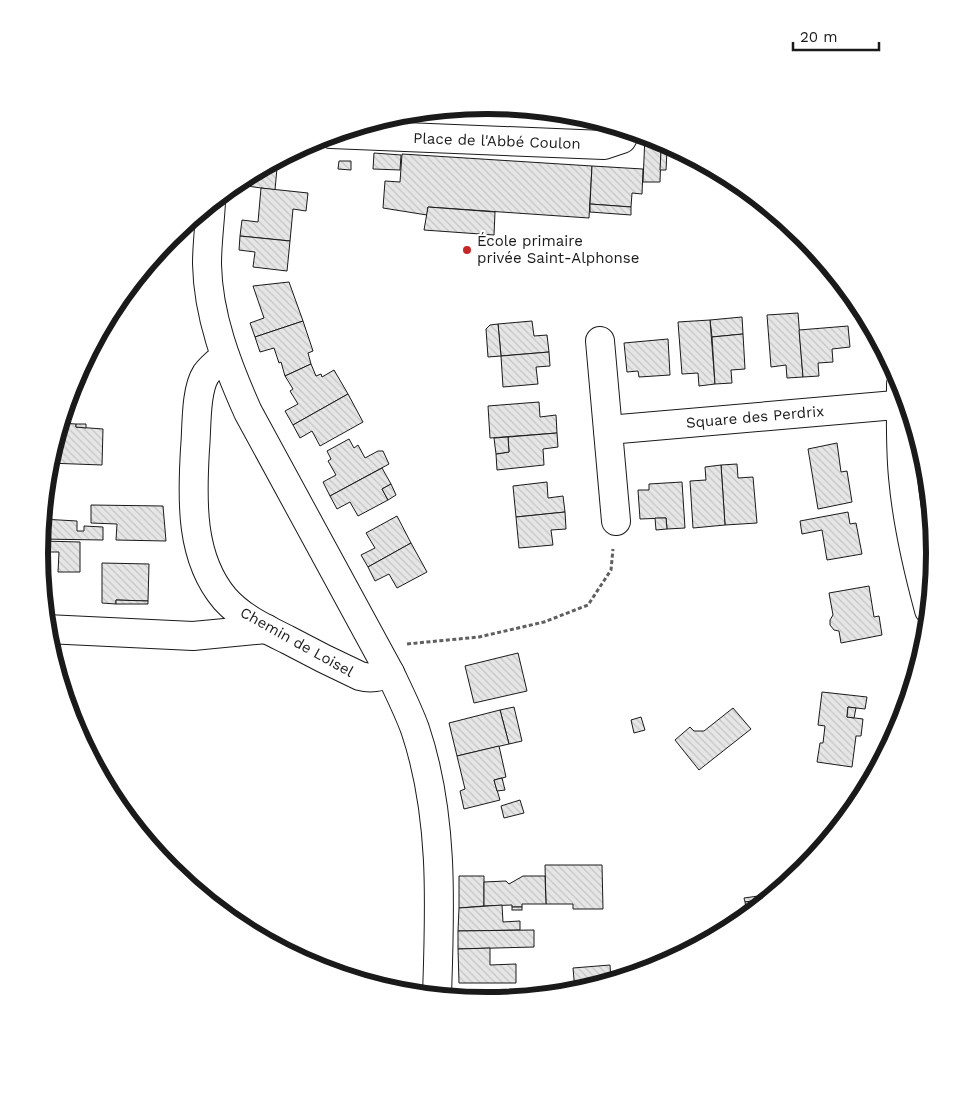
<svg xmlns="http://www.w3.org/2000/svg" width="973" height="1105" viewBox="0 0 973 1105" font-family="'Work Sans',sans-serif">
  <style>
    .building { fill: url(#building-back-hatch); stroke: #1a1a1a }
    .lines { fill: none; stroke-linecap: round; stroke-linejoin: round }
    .minor-casing { stroke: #1a1a1a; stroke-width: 30 }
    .path { stroke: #5f5f5f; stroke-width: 3; stroke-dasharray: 4 2.5; stroke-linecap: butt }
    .minor { stroke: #fff; stroke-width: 28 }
    .poi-dot { fill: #c62828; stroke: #fff; stroke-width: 2 }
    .labels { text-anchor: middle; stroke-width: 4; stroke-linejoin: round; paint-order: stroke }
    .street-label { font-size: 15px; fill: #1a1a1a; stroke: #fff }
    .poi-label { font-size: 15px; fill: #1a1a1a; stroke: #fff; text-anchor: start }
    .rim { fill: none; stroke: #1a1a1a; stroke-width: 6 }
  </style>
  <defs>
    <pattern id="building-back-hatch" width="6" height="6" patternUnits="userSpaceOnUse" patternTransform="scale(1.25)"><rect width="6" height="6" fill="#e6e6e6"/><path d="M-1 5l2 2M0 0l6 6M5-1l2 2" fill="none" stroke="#c5c5c5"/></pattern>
  </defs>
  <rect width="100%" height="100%" fill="#fff"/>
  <g class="building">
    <path d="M479,106H482L481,109H479V112L476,111V109L456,108V111H453V108Z"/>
    <path d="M415,112V117L392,116L399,113Z"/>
    <path d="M645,135L658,139L669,145L668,147H673L687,154H681V152L661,151L660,182H643Z"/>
    <path d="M661,151H667L666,170H660Z"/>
    <path d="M374,153L401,155L400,170L373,169Z"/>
    <path d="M402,154L592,166L589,218L428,207L427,215L383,208L385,181L400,182Z"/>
    <path d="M274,161L273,168L262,167Z"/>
    <path d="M339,161H351V170L338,169Z"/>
    <path d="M592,166L643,169L642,194L632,193L631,207L590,204Z"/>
    <path d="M262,167L277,168L275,190L233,184Z"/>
    <path d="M261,188L308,193L306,211L293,209L290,241L240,236L242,220L258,222Z"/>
    <path d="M590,204L631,207V215L590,212Z"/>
    <path d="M428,207L495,212L494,235L424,230Z"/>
    <path d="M240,236L290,241L287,271L253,267L255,252L239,250Z"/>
    <path d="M289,282L303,321L255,337L250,323L264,318L253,286Z"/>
    <path d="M798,313L803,377L787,378L786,365L771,367L767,315Z"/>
    <path d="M107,317L109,318L94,353L89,351Z"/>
    <path d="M742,317L743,334L712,337L710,320Z"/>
    <path d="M710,320L715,384L699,386L698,373L682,374L678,322Z"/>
    <path d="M303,321L313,351L308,353L311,364L285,376L281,362L279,363L274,348L260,352L255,337Z"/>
    <path d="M532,321L534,336L547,335L549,352L501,356L498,324Z"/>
    <path d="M498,324L501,356L488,357L486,329L490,325Z"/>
    <path d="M848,326L850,347L832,349L833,362L818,363L819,376L803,377L799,330Z"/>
    <path d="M743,334L745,369L731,370L732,383L715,384L712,337Z"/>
    <path d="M668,339L670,375L639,377L638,371L627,372L624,343Z"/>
    <path d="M549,352L550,366L536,367L538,384L503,387L501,356Z"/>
    <path d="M311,364L316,376L321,374L322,377L334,370L348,394L293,425L285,411L298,404L290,391L293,389L285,376Z"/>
    <path d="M348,394L363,422L320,446L312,431L300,438L293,425Z"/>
    <path d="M539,402L540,417L556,415L557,433L490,438L488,406Z"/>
    <path d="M60,423L76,424V427L103,429L102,465L48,463Z"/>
    <path d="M76,424H86V428L76,427Z"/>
    <path d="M557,433L558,447L543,449L544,465L497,470L496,454L509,452L508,437Z"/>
    <path d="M508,437L509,452L496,454L494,438Z"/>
    <path d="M349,439L354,448L358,445L365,458L378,451H383L389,464L330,496L323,482L336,475L328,461L331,459L327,451Z"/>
    <path d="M837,443L841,472L847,471L852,502L818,509L808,449Z"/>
    <path d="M737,464L738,478L753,477L757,523L725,525L721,465Z"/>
    <path d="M721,465L725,525L693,528L690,481L706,480L705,467Z"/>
    <path d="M382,468L391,484L382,489L388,500L358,516L350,502L337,509L330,496Z"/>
    <path d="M547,482L548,498L563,496L565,512L516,517L513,486Z"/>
    <path d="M682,482L685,528L667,529L666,518L640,519L638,490H649V484Z"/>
    <path d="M391,484L396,495L388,500L382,489Z"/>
    <path d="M91,505L163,506L166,541L116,540L117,524L91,523Z"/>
    <path d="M565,512L566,529L551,530L553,545L519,548L516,517Z"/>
    <path d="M848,512L850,524L856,523L862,554L827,560L822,530L802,534L800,521Z"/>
    <path d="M397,516L411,543L368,567L361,555L375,548L366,533Z"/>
    <path d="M655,518H666L667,529L656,530Z"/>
    <path d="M42,519L77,521V531H84V526L103,527V540L40,539Z"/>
    <path d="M42,541L80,542V572H58L59,552H42Z"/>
    <path d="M411,543L427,572L397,588L389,574L375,581L368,567Z"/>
    <path d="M39,559H43L42,588Z"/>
    <path d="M102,563L149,564L148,601L116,600V604L102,603Z"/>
    <path d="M869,586L874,617L879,616L882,635L841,643L839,631L834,630L830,625V620L833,615L829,593Z"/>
    <path d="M116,600L148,601V604H116Z"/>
    <path d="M518,653L527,691L474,703L465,666Z"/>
    <path d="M822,692L867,697L865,709L848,707L847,717L863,719L861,736H856L852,767L817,762L820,743H823L825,726L818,725Z"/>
    <path d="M514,707L522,741L509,744L500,710Z"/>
    <path d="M848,707L856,708L854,718L847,717Z"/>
    <path d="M733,708L751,729L699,770L675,740L690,727L694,731H704Z"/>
    <path d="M500,710L509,744L457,756L449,723Z"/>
    <path d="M641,717L645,730L634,733L631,720Z"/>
    <path d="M499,746L506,777L494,780L500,800L464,809L460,791L465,789L457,756Z"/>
    <path d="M502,778L505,790L497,791L494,780Z"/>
    <path d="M520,800L524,813L504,818L501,806Z"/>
    <path d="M545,865H602L603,909H573V904H546Z"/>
    <path d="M459,876H484V906L459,908Z"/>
    <path d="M523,876H545L546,904H522V907H512V905L484,906V882L506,881L509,884Z"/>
    <path d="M773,894L767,899L745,902L744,898Z"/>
    <path d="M767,899L747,915L745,902Z"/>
    <path d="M502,905L503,922L520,921V930L458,931L459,908Z"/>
    <rect x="512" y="907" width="10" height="3"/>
    <path d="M534,930V947L458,949V931Z"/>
    <path d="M490,948V965L516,964V983H459L458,949Z"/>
    <path d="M610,965L611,980L575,991L573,968Z"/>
  </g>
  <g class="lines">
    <defs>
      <g id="minor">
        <path d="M331,134L604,145L622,139L627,130"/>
        <path d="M211,202C210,222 207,243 207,264C208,316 227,365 248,412L390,673C399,692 408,710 415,729C444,815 440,907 437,995"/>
        <path d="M600,341L616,521"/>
        <path d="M225,356C219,361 211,367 206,374C195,391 197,429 195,449C192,500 190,558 225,599C242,618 266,629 288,640C312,653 336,665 360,676C371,679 379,677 390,673"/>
        <path d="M901,384C901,415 900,446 903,477C907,522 917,566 929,610"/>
        <path d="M608,430L907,404"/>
        <path d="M46,629L193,636L267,629"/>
      </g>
    </defs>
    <use href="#minor" class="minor-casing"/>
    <path class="path" d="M407,644L479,637L544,622L588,605L611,570L613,549"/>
    <use href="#minor" class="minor"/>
  </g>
  <circle class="poi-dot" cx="467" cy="250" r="5"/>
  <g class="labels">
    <g class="street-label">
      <text transform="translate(497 141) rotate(2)" y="5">Place de l'Abbé Coulon</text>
      <text transform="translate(755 417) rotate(-5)" y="5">Square des Perdrix</text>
      <text transform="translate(297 642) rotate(29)" y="5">Chemin de Loisel</text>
    </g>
    <g class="poi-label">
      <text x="477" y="246">École primaire<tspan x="477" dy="17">privée Saint-Alphonse</tspan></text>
    </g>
  </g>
  <path d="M0 0H973V1105H0ZM48 553a439 439 0 1 1 878 0a439 439 0 1 1-878 0Z" fill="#fff" fill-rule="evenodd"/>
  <path class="rim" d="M48 553a439 439 0 1 1 878 0a439 439 0 1 1-878 0Z"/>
  <path d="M793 42v8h86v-8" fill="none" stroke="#1a1a1a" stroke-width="2.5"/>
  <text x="800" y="42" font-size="15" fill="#1a1a1a" stroke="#ffffff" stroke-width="4" paint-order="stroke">20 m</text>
</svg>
